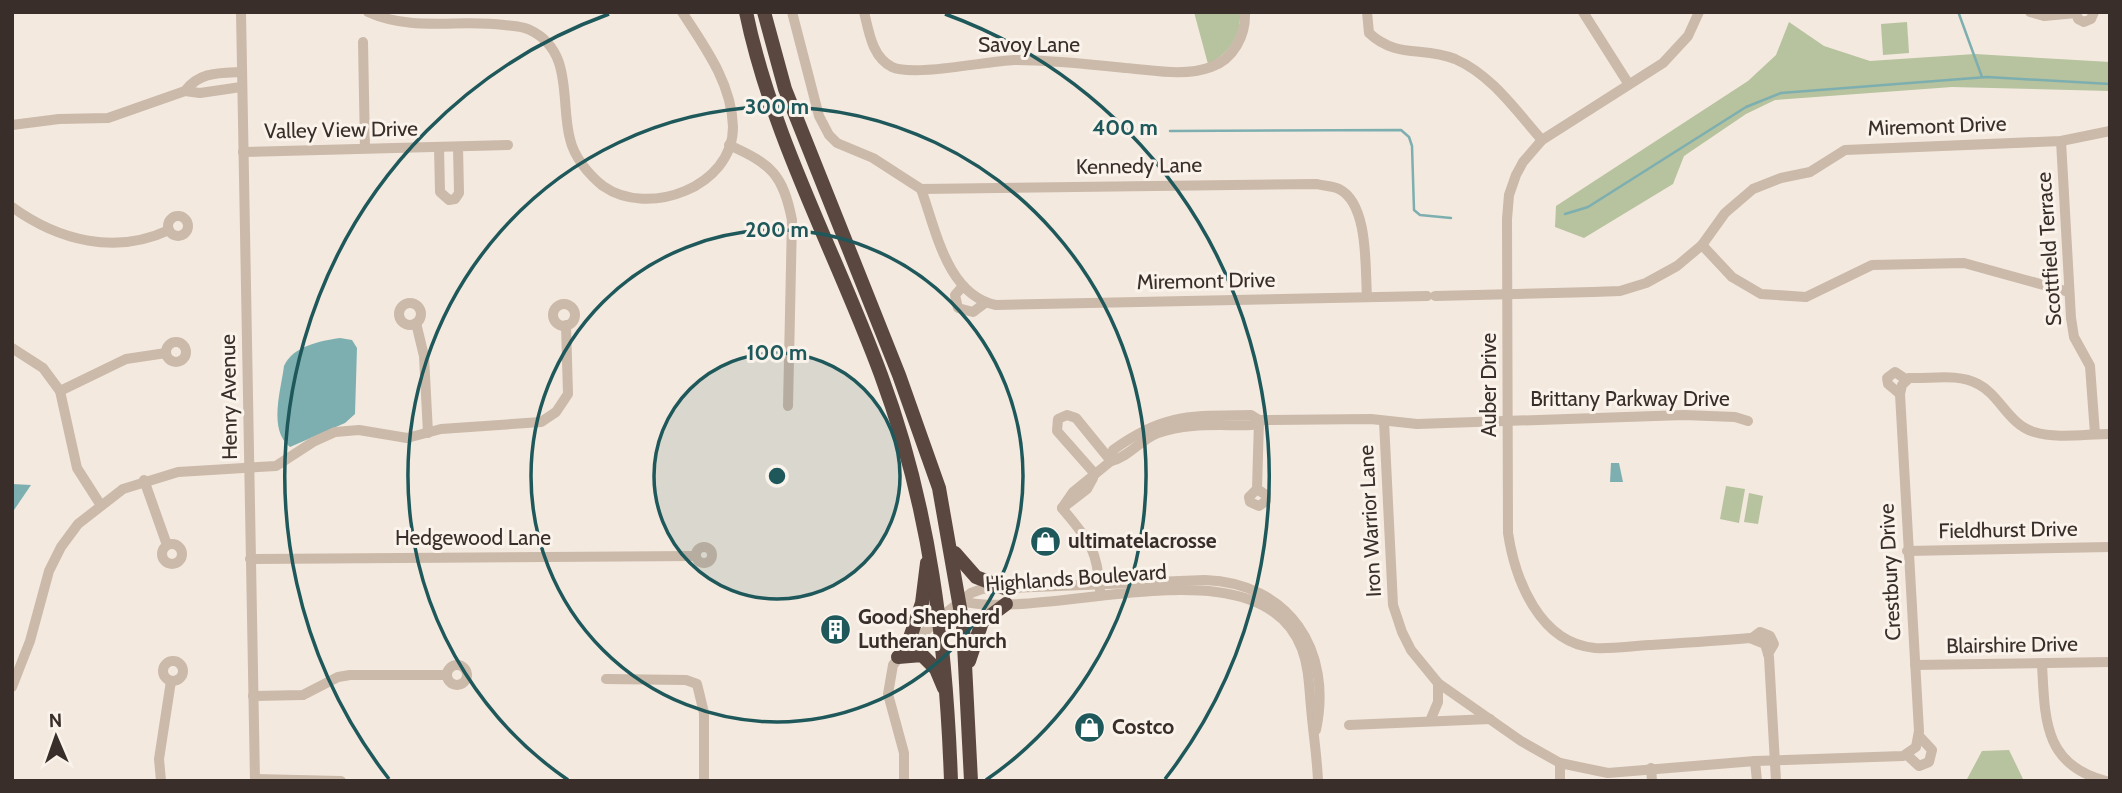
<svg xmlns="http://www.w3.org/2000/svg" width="2122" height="793" viewBox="0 0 2122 793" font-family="Cabin,sans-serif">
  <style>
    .green { fill: #b7c29e }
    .water { fill: #7dafb0 }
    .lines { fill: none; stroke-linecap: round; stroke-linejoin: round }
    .stream { stroke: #7dafb0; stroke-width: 2.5 }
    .minor { stroke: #cbb9aa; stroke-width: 10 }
    .highway { stroke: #5a4840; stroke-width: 14 }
    .ring { fill: none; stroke: #1e585b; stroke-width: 3.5 }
    .labels { text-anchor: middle; stroke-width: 6; stroke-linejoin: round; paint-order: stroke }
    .street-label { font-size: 21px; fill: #392e29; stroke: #faf3eb }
    .poi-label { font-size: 21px; font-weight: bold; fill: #392e29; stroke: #faf3eb; text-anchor: start }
    .centre { fill: #1e585b; stroke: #faf3eb; stroke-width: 3.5 }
    .ring-label { font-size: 21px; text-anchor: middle; font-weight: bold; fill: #1e585b; stroke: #faf3eb; stroke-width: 6; stroke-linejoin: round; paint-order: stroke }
  </style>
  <rect width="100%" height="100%" fill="#f3e9de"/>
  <g class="green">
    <path d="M1194,12H1240C1241,37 1230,53 1208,64Z"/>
    <path d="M1789,22L1824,46L1870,61L1975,54L2110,62V91L1952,87L1775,100L1746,114L1684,156L1673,184L1584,238L1555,227L1556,206L1748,81L1776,55Z"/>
    <path d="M1907,22L1909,53L1883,55L1881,24Z"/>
    <path d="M1726,486L1745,489L1739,523L1720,519Z"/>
    <path d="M1749,493L1763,496L1758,524L1744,522Z"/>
    <path d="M2009,750L2024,781H1966L1982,751Z"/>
  </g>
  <g class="water">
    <path d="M340,338L352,340L357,348L355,414L345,423L290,447C268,430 281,390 284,366C293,346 320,341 340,338Z"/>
    <path d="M1611,463H1619L1623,482H1610Z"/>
    <path d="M12,484L31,485L12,513Z"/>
  </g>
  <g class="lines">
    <g class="stream">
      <path d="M1959,14L1982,77"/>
      <path d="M1170,131L1401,130L1409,137L1412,146L1414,210L1420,215L1451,218"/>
      <path d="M1565,214L1588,207L1746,107L1781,93L1987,77L2110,84"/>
    </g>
    <g class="minor">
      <path d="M241,12L255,781"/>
      <path d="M368,12C412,32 459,19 504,25C513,26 522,26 530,30C574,51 560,102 570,139C574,157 589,175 603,186C648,218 733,187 733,127C732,84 705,47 682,12"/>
      <path d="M792,12L819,116L829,135L837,143L873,158L921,189L1317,184C1324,186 1333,186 1339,189C1369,204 1365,268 1367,297"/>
      <path d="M864,12C869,32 872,57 892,67C913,77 987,61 1014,60C1051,60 1088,64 1126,68C1153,70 1184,77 1211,67C1234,59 1246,35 1245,12"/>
      <path d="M1367,12L1369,33C1397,59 1423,46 1455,59C1492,75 1516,111 1542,140"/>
      <path d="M1583,12L1628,83"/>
      <path d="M1699,12L1688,36L1663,63L1542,140L1523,162L1516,175L1509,195L1507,219L1508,533C1515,579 1539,643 1595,648C1612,649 1631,646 1649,645C1682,643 1716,641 1750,638L1765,644L1769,657L1776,781"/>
      <path d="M2030,12L2044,16L2076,13"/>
      <path d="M2076,12L2078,19L2084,22L2091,19L2094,12"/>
      <path d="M363,42L365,148"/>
      <path d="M185,91C199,72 218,73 241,72"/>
      <path d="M12,125L59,119L108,118L185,91L200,93L241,87"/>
      <path d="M2061,141L2071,318L2074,337L2090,366L2095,434"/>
      <path d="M729,145C771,164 783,174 792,220L788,406"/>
      <path d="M439,147L440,192L449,200L455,199L459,193L458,147"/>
      <path d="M243,152L508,145"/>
      <path d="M921,189C936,230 947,295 996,305L1427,296"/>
      <path d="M12,207C59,241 116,255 169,230"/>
      <circle cx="178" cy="226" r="10"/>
      <path d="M1702,245L1732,277L1761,294L1806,297L1872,265L1964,263L2069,292"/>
      <path d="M963,286L955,295L958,308L973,312L985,303"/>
      <path d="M1435,296L1593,292L1620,291L1646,283L1677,266L1702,245L1725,213L1753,189L1781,178L1810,172L1845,150L2061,141L2110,131"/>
      <circle cx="410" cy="314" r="11"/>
      <circle cx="564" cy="315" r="11"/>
      <path d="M416,323L424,356L428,433"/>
      <circle cx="176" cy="352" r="10"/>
      <path d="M12,348L43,368L60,391L77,468L100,504"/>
      <path d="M60,391L126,359L166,353"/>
      <path d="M1900,394L1888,384L1887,378L1895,372L1907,380"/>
      <path d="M1384,421L1393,605L1402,632L1411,650L1438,683L1521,741L1560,763L1608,773L1755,761L1903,756L1916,747L1919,731L1900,394L1902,385L1909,378C1931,379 1958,373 1978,384C2000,395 2008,424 2034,432C2057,439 2086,434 2110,434"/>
      <path d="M1111,461L1113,450C1164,413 1191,416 1251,415L1259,420"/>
      <path d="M1095,474L1057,431L1058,419L1067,415L1076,418L1111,461"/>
      <path d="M144,480L167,545"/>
      <path d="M1257,489L1266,495V501L1259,506L1250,502L1249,497L1257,489L1259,420"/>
      <path d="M1065,506L1087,489L1093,478"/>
      <path d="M1062,508L1073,492L1111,461C1129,457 1141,439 1158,433C1188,422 1221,426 1252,425L1259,420L1371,419L1417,424L1684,415L1735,417L1748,421"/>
      <path d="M1062,508C1088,540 1097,547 1100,590"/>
      <circle cx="172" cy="554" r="10"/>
      <circle cx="704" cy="555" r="8"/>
      <path d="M1907,551L2110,547"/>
      <path d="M250,559L696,556"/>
      <path d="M960,601C1049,623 1260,537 1302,649C1309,668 1309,687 1311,707C1313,732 1317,756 1318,781"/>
      <path d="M1752,638L1760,632L1770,636L1774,644L1768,654"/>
      <circle cx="173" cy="671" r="10"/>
      <path d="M2042,664C2045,718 2043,765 2106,781"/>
      <path d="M1915,665L2110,662"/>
      <circle cx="457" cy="675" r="10"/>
      <path d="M606,679L686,680L697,684L704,713V781"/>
      <path d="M12,687L30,641L49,571L61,547L78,524L123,489L178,472L276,466L313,442L335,432L359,430L407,438L441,429L541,422L556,412L568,394L566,325"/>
      <path d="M253,696L303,695L338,677L350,675H447"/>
      <path d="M1430,721L1438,702V683"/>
      <path d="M1349,725L1490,719"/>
      <path d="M1907,755L1919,766L1929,762L1932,750L1919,736"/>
      <path d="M1755,761L1757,781"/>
      <path d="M1560,763V781"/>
      <path d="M1651,768L1652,781"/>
      <path d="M255,779L341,781"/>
      <path d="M161,781L159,759L171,681"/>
      <path d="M904,781V753L888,694L893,665L906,649L941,617L971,593L982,589L1205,580C1289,583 1333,650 1316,730"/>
    </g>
    <g class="highway">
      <path d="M746,12C772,138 837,255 881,375C930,507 946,641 951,781"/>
      <path d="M764,12L785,89L899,375L939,488L963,625L971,781"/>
      <path d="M955,553L976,577L1007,589"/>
      <path d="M906,649L922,603L927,563"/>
      <path d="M898,657L922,655L936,669L944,688"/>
      <path d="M969,661L982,622L1006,604"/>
    </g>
  </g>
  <circle cx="777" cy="476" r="123" fill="#1e585b" fill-opacity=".12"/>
  <g class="ring">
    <circle cx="777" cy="476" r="123"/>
    <circle cx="777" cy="476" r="246"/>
    <path d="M568 780A369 369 0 1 1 986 780"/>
    <path d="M389 779A492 492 0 0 1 609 14M945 14A492 492 0 0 1 1165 779"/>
  </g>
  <defs>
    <symbol id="shop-disc" viewBox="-11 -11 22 22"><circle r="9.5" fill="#1e585b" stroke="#faf3eb"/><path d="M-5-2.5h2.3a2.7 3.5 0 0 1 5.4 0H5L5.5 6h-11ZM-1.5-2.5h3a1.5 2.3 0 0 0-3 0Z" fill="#fff"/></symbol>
    <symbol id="building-disc" viewBox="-11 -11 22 22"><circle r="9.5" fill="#1e585b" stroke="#faf3eb"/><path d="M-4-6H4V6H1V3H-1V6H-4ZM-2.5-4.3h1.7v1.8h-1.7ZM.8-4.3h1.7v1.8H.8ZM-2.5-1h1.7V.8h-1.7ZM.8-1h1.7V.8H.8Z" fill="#fff"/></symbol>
  </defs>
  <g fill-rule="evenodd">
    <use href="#shop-disc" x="1028" y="524" width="35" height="35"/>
    <use href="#building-disc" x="818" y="612" width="35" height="35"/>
    <use href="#shop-disc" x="1072" y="710" width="35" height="35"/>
  </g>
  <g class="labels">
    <g class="street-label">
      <text x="1029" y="52">Savoy Lane</text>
      <text transform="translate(1937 126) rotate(-2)" y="7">Miremont Drive</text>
      <text transform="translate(341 130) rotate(-1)" y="7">Valley View Drive</text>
      <text transform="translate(1139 166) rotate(-1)" y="7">Kennedy Lane</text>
      <text transform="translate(2049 249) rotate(-94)" y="7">Scottfield Terrace</text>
      <text transform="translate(1206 281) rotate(-1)" y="7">Miremont Drive</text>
      <text transform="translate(1489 385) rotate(-90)" y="7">Auber Drive</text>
      <text transform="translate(229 397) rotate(-91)" y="7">Henry Avenue</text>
      <text x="1630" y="406">Brittany Parkway Drive</text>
      <text transform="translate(1370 521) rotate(-93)" y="7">Iron Warrior Lane</text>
      <text transform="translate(2008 530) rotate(-1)" y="7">Fieldhurst Drive</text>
      <text x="473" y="545">Hedgewood Lane</text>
      <text transform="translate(1890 572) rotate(-93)" y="7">Crestbury Drive</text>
      <text transform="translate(1076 578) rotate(-4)" y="7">Highlands Boulevard</text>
      <text transform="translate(2012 645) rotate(-1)" y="7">Blairshire Drive</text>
    </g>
    <g class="poi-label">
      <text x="1068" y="548">ultimatelacrosse</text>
      <text x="858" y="624">Good Shepherd<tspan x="858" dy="24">Lutheran Church</tspan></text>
      <text x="1112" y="734">Costco</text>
    </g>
  </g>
  <circle cx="777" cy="476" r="10" class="centre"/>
  <g class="ring-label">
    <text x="777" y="114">300 m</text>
    <text x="1125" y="135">400 m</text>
    <text x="777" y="237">200 m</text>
    <text x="777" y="360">100 m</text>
  </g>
  <rect width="2122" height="793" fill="none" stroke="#392e29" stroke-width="28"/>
  <g transform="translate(56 737) rotate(358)" stroke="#faf3eb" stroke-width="5" paint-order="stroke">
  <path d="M0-5L12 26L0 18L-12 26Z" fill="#392e29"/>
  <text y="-10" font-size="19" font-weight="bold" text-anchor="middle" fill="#392e29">N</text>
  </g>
</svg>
